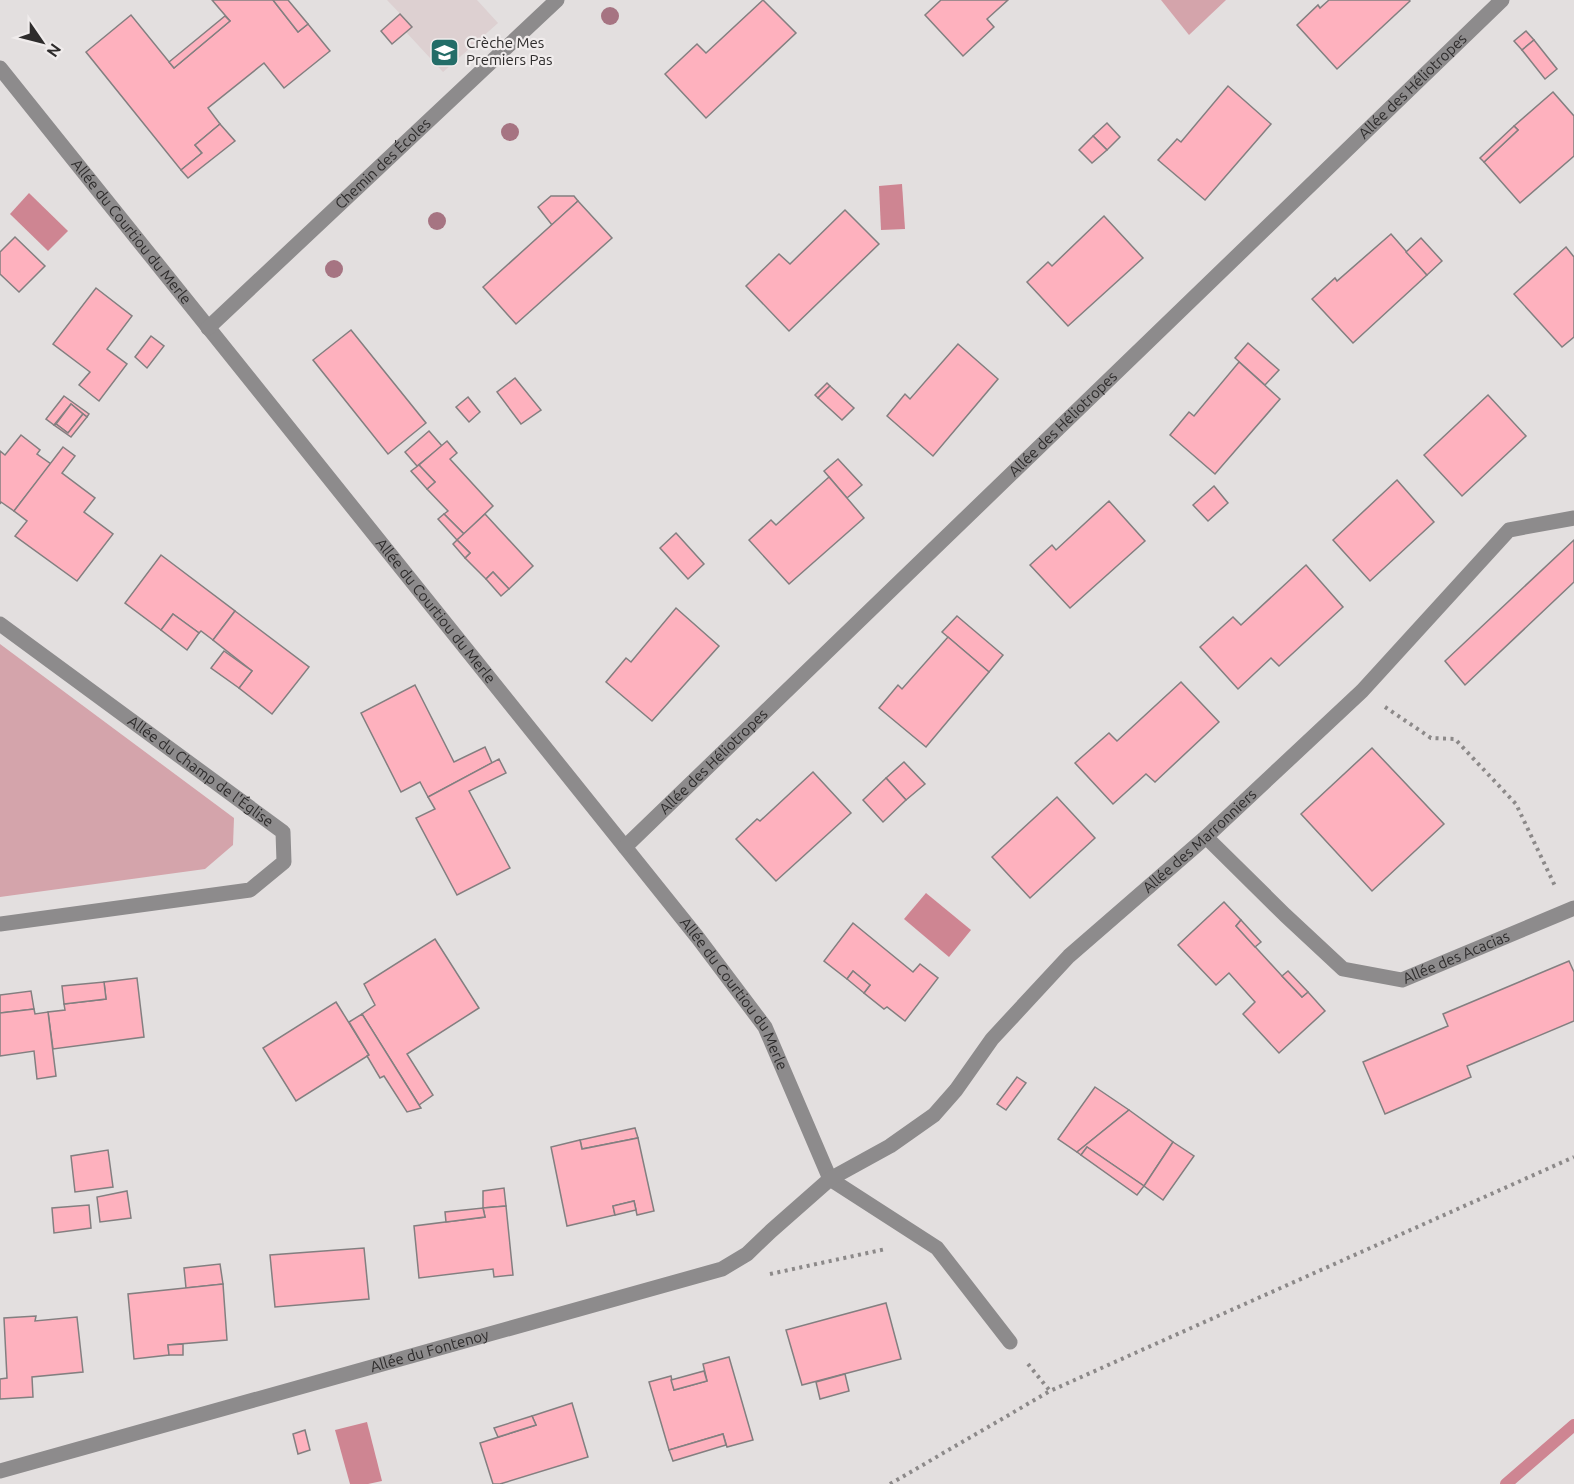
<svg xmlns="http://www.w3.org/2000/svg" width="1574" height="1484" viewBox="0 0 1574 1484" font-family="Ubuntu,sans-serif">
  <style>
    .built { fill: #ddd0d1 }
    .green { fill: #d4a4ab }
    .water { fill: #ce8592 }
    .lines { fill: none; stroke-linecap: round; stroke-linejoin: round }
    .stream { stroke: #ce8592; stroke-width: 12 }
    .building { fill: #feb1be; stroke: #837f80; stroke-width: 1.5 }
    .path { stroke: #8c8989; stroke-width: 4; stroke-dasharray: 3 4.5; stroke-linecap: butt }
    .minor { stroke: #8d8b8c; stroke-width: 15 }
    .tree { fill: #a67482 }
    .labels { text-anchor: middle; stroke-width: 4.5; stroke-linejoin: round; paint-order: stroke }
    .poi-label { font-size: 15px; fill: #2e2c2c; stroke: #f0ecec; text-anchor: start }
    .street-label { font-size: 15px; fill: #2e2c2c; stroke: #f0ecec }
  </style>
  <rect width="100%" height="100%" fill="#e3dfdf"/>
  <path class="built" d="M387,0H477L498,23L443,72L406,32L412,26Z"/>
  <g class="green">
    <path d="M1161,0H1226L1189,35Z"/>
    <path d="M0,644L234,818L233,845L205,869L0,897Z"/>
  </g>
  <g class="water">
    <path d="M902,184L905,229L881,230L879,186Z"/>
    <path d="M29,193L68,231L48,251L10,214Z"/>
    <path d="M926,893L971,930L949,957L904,919Z"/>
    <path d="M367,1422L382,1481L368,1484H350L335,1430Z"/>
  </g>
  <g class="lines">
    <path class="stream" d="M1506,1484L1574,1425"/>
  </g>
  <g class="building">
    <path d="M212,0H273L298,32L308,24L330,51L284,88L264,63L208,108L220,124L195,145L202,153L181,170L86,52L131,15L174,68L230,21Z"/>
    <path d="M273,0H288L308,24L298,32Z"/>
    <path d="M763,0L796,33L706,118L665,74L697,44L706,53Z"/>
    <path d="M941,0H1008L987,19L994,27L963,56L925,15Z"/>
    <path d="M1329,0H1409L1410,1L1337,69L1297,25L1318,5L1320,8Z"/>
    <path d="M400,14L412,27L392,44L381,31Z"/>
    <path d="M225,16L230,21L174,68L169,62Z"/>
    <path d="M1526,31L1534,40L1522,50L1514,41Z"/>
    <path d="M1534,40L1557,69L1545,79L1522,50Z"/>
    <path d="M1228,86L1271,124L1205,200L1158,160L1177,139L1181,142Z"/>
    <path d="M1553,92L1574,116V156L1520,203L1484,162L1518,130L1514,126Z"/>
    <path d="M1107,123L1120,137L1107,150L1093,136Z"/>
    <path d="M220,124L235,141L188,178L181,170L202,153L195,145Z"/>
    <path d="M1514,126L1518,130L1484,162L1480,158Z"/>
    <path d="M1093,136L1107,150L1092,163L1079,150Z"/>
    <path d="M551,196H574L578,201L552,225L538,207Z"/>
    <path d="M578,201L612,238L516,324L483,287Z"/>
    <path d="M845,210L879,244L789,331L746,286L779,254L790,264Z"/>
    <path d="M1104,216L1143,258L1068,326L1027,282L1048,262L1052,266Z"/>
    <path d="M1391,234L1427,275L1353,343L1312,299L1335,278L1337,281Z"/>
    <path d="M15,237L45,266L19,292L0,274V252Z"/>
    <path d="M1421,238L1442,261L1427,275L1406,252Z"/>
    <path d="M1566,247L1574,257V337L1562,347L1514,294Z"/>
    <path d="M96,288L132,316L107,349L127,364L99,401L79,385L90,372L53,344Z"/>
    <path d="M351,330L426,423L388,454L313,360Z"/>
    <path d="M151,336L164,346L147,368L135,357Z"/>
    <path d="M1248,343L1279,370L1265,385L1235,358Z"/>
    <path d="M958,344L998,379L933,456L887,416L905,394L910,399Z"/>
    <path d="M1239,362L1280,399L1215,474L1170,435L1189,412L1194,416Z"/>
    <path d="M515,378L541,410L521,424L497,392Z"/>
    <path d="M827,383L830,386L818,398L815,395Z"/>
    <path d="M830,386L854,408L842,420L818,398Z"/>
    <path d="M1488,395L1526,436L1462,496L1424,455Z"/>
    <path d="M64,396L89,414L87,417L71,404L54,425L46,419Z"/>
    <path d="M468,397L480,412L469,422L456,407Z"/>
    <path d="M71,404L83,414L68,433L56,424Z"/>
    <path d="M83,414L87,417L71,437L54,425L56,424L68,433Z"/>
    <path d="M429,431L442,446L417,466L405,452Z"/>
    <path d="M21,435L40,450L37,454L51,464L14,511L1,502L0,504V451L5,455Z"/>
    <path d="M447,441L457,453L450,459L493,506L464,534L444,514L448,511L427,489L435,482L419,465Z"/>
    <path d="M63,447L75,456L62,473L95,498L84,512L113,534L77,581L15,536L27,521L14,511Z"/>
    <path d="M838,459L862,485L847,498L824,471Z"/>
    <path d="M419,465L435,482L427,489L411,471Z"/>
    <path d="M829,477L864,518L789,584L749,540L771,520L776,525Z"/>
    <path d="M1397,480L1434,522L1370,581L1333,540Z"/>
    <path d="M1214,486L1228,503L1208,521L1193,505Z"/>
    <path d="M1109,501L1145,541L1070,608L1030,565L1052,545L1056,550Z"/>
    <path d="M444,514L464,534L457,540L438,519Z"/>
    <path d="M485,514L533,566L509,589L493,572L486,579L465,558L470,553L457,540Z"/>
    <path d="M676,533L704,564L688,579L660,548Z"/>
    <path d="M457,540L470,553L465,558L453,544Z"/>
    <path d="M1574,540V582L1465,685L1445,661Z"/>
    <path d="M161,555L235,611L213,640L201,631L199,633L173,614L161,630L125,603Z"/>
    <path d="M1306,565L1343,607L1279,666L1271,658L1238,689L1200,647L1233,617L1241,625Z"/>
    <path d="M493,572L509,589L501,596L486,579Z"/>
    <path d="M676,608L719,646L652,721L606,682L626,658L631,662Z"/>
    <path d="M235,611L309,667L272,714L239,688L252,671L213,640Z"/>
    <path d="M173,614L199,633L187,650L161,630Z"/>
    <path d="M957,616L1003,655L989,672L942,632Z"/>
    <path d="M948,637L989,672L926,747L879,708L898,685L902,689Z"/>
    <path d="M224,651L252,671L239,688L211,668Z"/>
    <path d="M1181,682L1219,722L1155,782L1146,774L1113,804L1075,763L1109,733L1117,741Z"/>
    <path d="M415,685L454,762L485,747L492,763L428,797L420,782L401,792L361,713Z"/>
    <path d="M1372,748L1444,824L1372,891L1301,814Z"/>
    <path d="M499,759L506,773L469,791L510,868L457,895L416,818L435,809L428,797Z"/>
    <path d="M904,762L925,784L906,800L886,778Z"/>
    <path d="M813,772L851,813L776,881L736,839L757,819L760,821Z"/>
    <path d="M886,778L906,800L883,822L863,800Z"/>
    <path d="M1057,797L1095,838L1030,898L992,857Z"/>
    <path d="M1224,902L1241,920L1236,926L1282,976L1302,997L1308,992L1325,1011L1279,1053L1243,1014L1255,1002L1229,973L1216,985L1178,945Z"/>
    <path d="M1241,920L1261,942L1255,947L1236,926Z"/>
    <path d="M853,923L913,972L920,964L938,978L905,1021L887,1007L884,1009L864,993L870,985L853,971L847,979L824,961Z"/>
    <path d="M435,939L479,1008L407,1054L433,1095L419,1105L362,1014L375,1005L364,984Z"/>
    <path d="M1569,961L1574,972V1021L1467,1066L1471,1077L1385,1114L1363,1062L1448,1026L1443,1014Z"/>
    <path d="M853,971L870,985L864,993L847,979Z"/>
    <path d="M1288,971L1308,992L1302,997L1282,976Z"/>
    <path d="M137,978L144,1037L53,1049L48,1012L65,1010L64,1004L106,999L104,982Z"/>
    <path d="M104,982L106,999L64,1004L62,986Z"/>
    <path d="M31,991L34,1009L0,1013V995Z"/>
    <path d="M336,1002L369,1055L296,1101L263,1048Z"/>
    <path d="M34,1009L35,1014L48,1012L56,1076L37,1079L34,1051L0,1056V1013Z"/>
    <path d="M362,1014L419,1105L421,1108L407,1112L384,1076L380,1078L367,1056L369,1055L349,1022Z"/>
    <path d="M1017,1077L1026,1083L1006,1110L997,1104Z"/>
    <path d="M1095,1087L1129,1110L1077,1152L1058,1139Z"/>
    <path d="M1129,1110L1173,1142L1144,1186L1087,1147L1081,1155L1077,1152Z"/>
    <path d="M635,1128L638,1138L582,1149L580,1140Z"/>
    <path d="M638,1138L654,1211L637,1215L634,1201L613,1206L615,1215L567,1226L551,1147L580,1140L582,1149Z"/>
    <path d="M1173,1142L1194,1156L1163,1200L1144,1186Z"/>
    <path d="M1087,1147L1144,1186L1137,1195L1081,1155Z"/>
    <path d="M108,1150L113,1187L75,1192L71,1156Z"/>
    <path d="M504,1188L506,1206L483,1208V1191Z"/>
    <path d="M127,1191L131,1218L100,1222L97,1197Z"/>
    <path d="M634,1201L636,1210L615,1215L613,1206Z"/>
    <path d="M89,1205L91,1228L54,1233L52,1208Z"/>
    <path d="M506,1206L513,1275L494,1277L493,1269L419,1278L414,1226L485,1217L483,1208Z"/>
    <path d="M483,1208L485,1217L446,1222L445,1212Z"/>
    <path d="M364,1248L369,1299L275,1307L270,1255Z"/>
    <path d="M220,1264L223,1284L186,1288L184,1268Z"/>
    <path d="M223,1284L227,1340L168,1345L169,1355L134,1359L128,1294Z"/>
    <path d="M886,1303L901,1359L802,1385L786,1330Z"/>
    <path d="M36,1316L35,1321L77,1317L83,1372L32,1377L33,1397L0,1399V1379L7,1378L4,1318Z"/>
    <path d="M183,1344V1355H169L168,1345Z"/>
    <path d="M729,1357L753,1440L727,1447L723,1434L669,1450L649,1382L671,1376L674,1390L707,1381L703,1364Z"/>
    <path d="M704,1371L707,1381L674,1390L671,1380Z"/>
    <path d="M845,1374L849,1391L820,1399L816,1382Z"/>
    <path d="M572,1403L588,1457L500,1484H493L480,1443L536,1425L532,1416Z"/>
    <path d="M532,1416L536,1425L498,1437L494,1428Z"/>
    <path d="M305,1430L310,1450L298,1454L293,1434Z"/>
    <path d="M723,1434L726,1445L673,1461L669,1450Z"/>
  </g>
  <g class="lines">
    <g class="path">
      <path d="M1385,707L1431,738L1455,739L1516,804L1555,886"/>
      <path d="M770,1274L886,1249"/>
      <path d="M1028,1364L1050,1391L1574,1157"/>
      <path d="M890,1484L1050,1391"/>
    </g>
    <g class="minor">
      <path id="s1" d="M0,68L698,938L765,1027L830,1179"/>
      <path id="s2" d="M208,328L557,0"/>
      <path id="s3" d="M0,624L283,832L284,862L250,890L0,924"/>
      <path id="s4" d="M1206,837L1285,915L1343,969L1402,980L1574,908"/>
      <path id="s5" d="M625,847L1502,0"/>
      <path d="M830,1179L937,1248L1010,1342"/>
      <path id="s6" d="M0,1471L722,1269L747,1254L771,1231L830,1179L890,1146L934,1115L956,1090L992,1039L1069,956L1206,837L1362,691L1509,530L1574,518"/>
    </g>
  </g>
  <g class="tree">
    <circle cx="610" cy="16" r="9"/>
    <circle cx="510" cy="132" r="9"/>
    <circle cx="437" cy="221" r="9"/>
    <circle cx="334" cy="269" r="9"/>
  </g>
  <defs>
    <symbol id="school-square" viewBox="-11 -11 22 22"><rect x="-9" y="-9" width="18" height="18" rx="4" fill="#236d68" stroke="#f0ecec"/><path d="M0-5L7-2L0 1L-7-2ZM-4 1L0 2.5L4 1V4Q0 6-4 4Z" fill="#fff"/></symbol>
  </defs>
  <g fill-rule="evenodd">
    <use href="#school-square" x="428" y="36" width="33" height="33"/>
  </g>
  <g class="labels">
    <g class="poi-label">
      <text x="466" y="48">Crèche Mes<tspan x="466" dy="17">Premiers Pas</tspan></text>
    </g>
    <g class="street-label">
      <text dy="5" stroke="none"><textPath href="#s5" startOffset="1095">Allée des Héliotropes</textPath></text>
      <text dy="5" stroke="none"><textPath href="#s2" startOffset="240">Chemin des Écoles</textPath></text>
      <text dy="5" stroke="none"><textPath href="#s1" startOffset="210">Allée du Courtiou du Merle</textPath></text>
      <text dy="5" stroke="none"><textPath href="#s5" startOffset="609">Allée des Héliotropes</textPath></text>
      <text dy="5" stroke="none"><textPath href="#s1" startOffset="696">Allée du Courtiou du Merle</textPath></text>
      <text dy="5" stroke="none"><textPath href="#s5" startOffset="123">Allée des Héliotropes</textPath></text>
      <text dy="5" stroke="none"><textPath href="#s3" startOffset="249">Allée du Champ de l'Église</textPath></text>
      <text dy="5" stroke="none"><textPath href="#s6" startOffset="1396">Allée des Marronniers</textPath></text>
      <text dy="5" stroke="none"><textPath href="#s4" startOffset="309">Allée des Acacias</textPath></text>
      <text dy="5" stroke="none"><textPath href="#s1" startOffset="1182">Allée du Courtiou du Merle</textPath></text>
      <text dy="5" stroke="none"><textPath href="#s6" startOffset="446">Allée du Fontenoy</textPath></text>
    </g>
  </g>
  <g transform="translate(42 42) rotate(125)" stroke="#f0ecec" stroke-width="4.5" paint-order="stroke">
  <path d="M0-4.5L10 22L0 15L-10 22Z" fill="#2e2c2c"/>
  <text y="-9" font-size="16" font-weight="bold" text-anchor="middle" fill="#2e2c2c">N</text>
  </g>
</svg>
